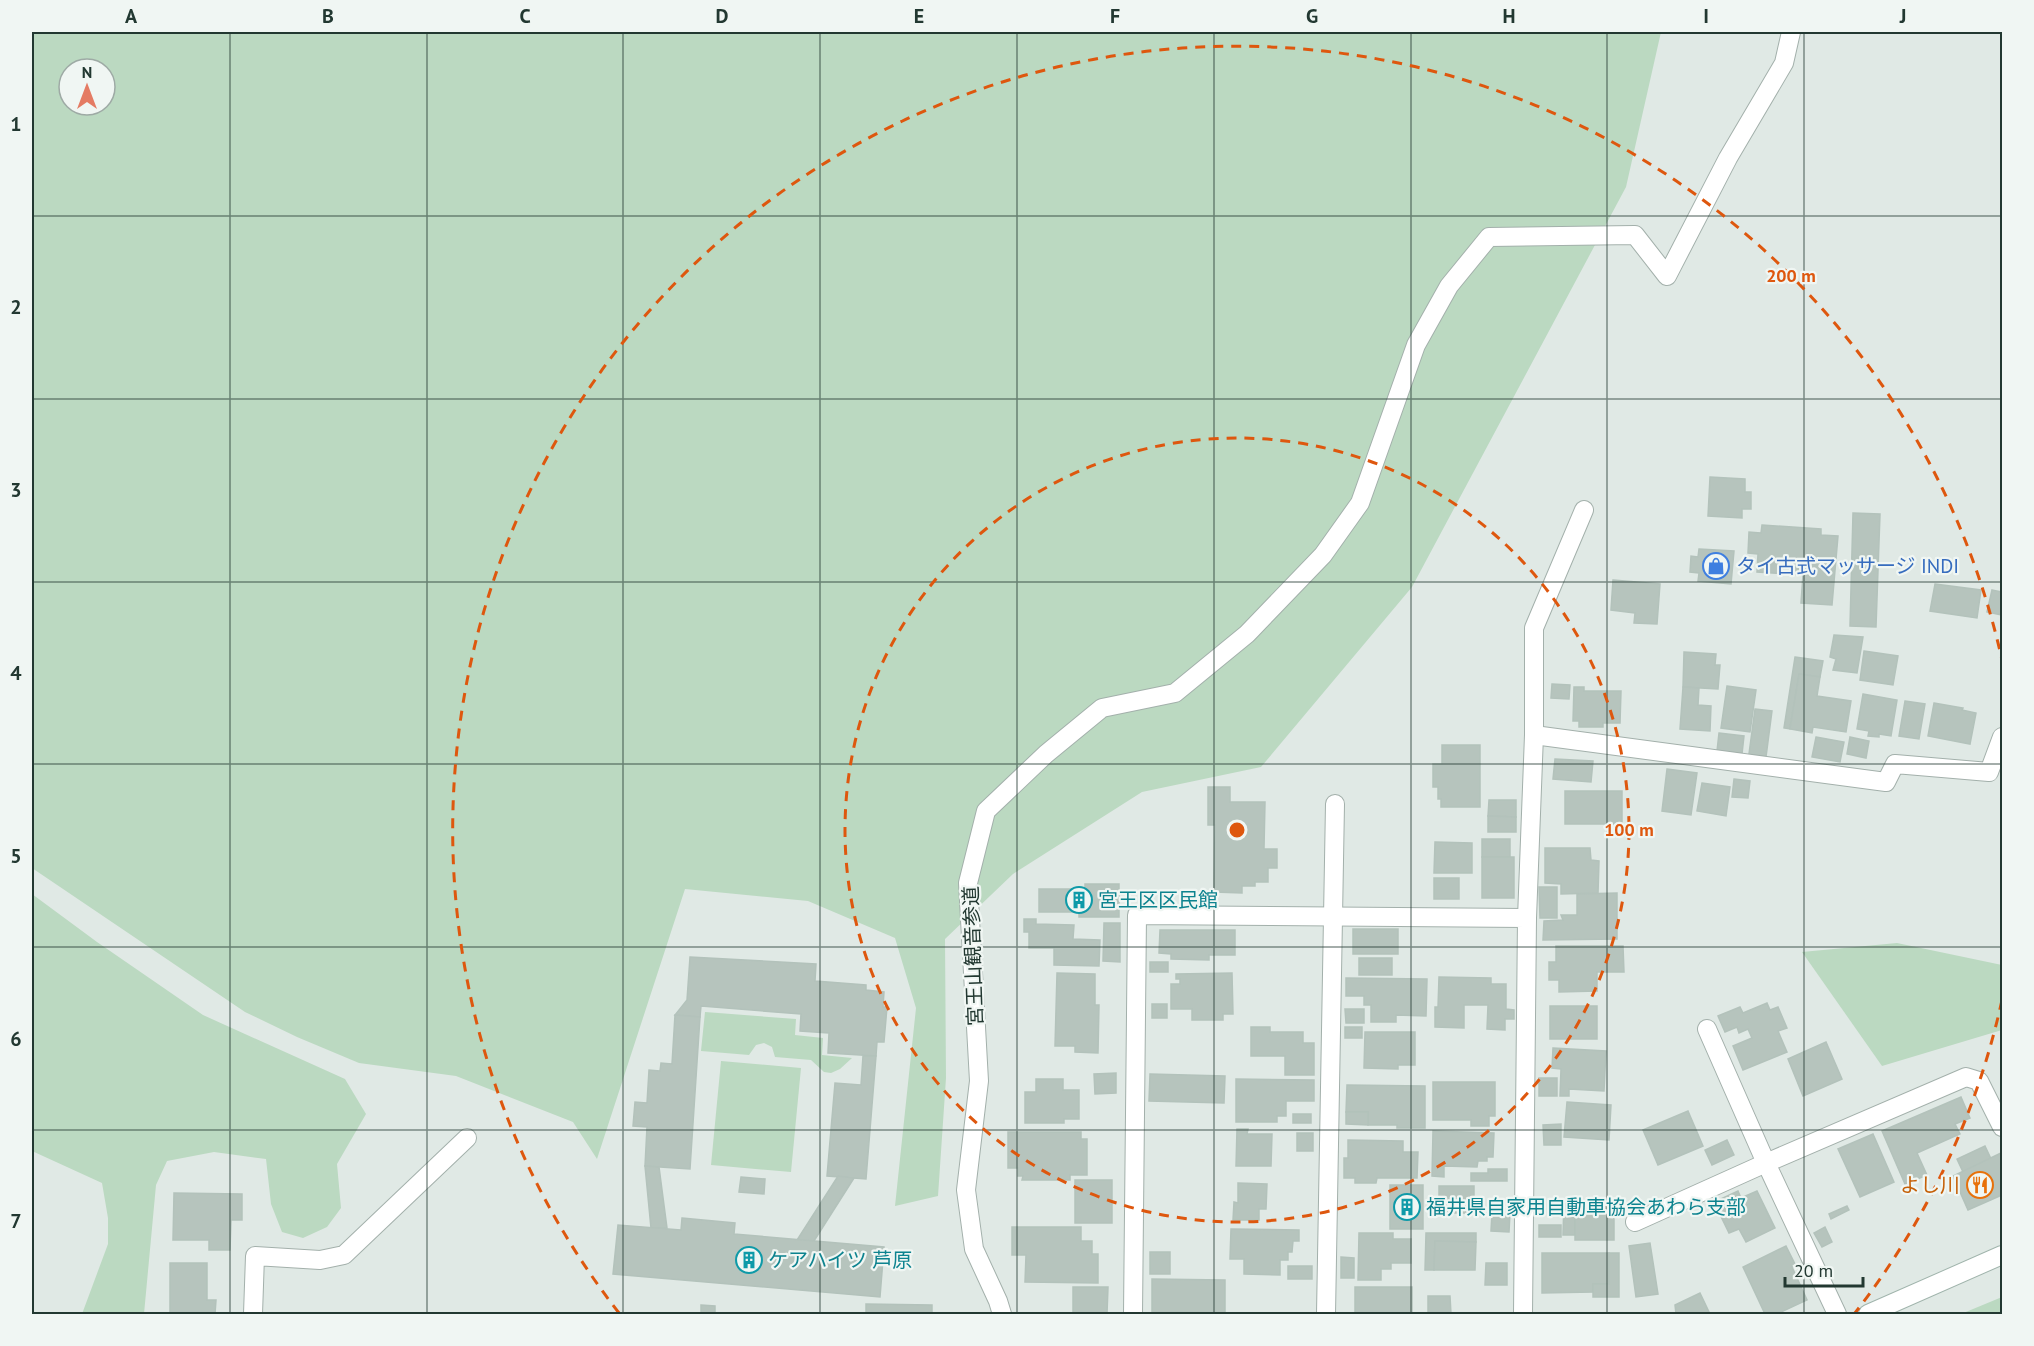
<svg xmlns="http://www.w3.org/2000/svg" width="2034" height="1346" viewBox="0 0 2034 1346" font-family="'PT Sans','Noto Sans JP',sans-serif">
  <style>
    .green { fill: #bbd9c1; fill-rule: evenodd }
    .building { fill: #b6c4bd; stroke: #b3c2bb; stroke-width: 1.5 }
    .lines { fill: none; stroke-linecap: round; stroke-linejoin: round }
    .street-casing { stroke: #a3b0ab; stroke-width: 20 }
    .secondary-casing { stroke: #a0b4ac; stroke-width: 20 }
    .street { stroke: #fff; stroke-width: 18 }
    .secondary { stroke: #fff; stroke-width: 18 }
    .grid { fill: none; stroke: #223831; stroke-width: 1.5; stroke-opacity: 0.55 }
    .ring { fill: none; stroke: #de570e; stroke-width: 3; stroke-dasharray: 10 8 }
    .labels { text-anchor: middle; stroke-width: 4.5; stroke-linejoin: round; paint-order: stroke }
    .shop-label { font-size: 20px; fill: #366cbe; stroke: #f0f6f3; text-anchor: start }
    .culture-label { font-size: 20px; fill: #0d838f; stroke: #f0f6f3; text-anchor: start }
    .street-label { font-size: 20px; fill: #223831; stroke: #f0f6f3 }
    .food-label { font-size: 20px; fill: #c56008; stroke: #f0f6f3; text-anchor: end }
    .centre { fill: #de570e; stroke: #f0f6f3; stroke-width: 3 }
    .ring-label { font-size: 18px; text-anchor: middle; font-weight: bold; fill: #de570e; stroke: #f0f6f3; stroke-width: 4.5; stroke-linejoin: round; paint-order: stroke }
    .neatline { fill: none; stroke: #223831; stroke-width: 2 }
    .grid-label { font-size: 20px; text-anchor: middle; font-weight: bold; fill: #223831 }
  </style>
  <rect width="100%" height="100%" fill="#e0e9e5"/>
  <g class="green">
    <path d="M32,32H1661L1626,187L1412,587L1261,767L1142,792L1013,874L945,939L946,1078L938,1196L895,1206L916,1008L895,938L808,901L685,889L597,1159L573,1122L456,1076L359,1063L297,1037L245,1012L32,868ZM69,69H105V105H69Z"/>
    <path d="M32,894L97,942L203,1015L345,1079L366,1114L337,1164L341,1208L327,1227L303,1238L282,1232L271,1204L266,1159L214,1152L167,1161L156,1185L144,1314H82L108,1244V1218L102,1183L32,1151Z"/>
    <path d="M1897,943L2002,965V1030L1882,1066L1802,952Z"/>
    <path d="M705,1012L796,1019L795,1035L823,1038L822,1055L852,1058L840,1069L831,1073L824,1072L811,1060L775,1057L772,1047L764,1043L756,1045L749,1055L701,1051Z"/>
    <path d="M721,1061L801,1068L791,1172L711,1165Z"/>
    <path d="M2002,1297V1314H1961Z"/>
  </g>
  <g class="building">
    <path d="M1710,477L1745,479V492H1751V509H1742V518L1708,516Z"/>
    <path d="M1853,513L1880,514L1876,627L1850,626Z"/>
    <path d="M1762,525L1821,529V535L1838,536L1832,605L1801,603L1803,575L1757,572L1758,554L1748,553L1749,532L1761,533Z"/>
    <path d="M1699,549L1734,551L1731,584L1698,581L1699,573L1690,572L1691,556L1698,557Z"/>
    <path d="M1613,580L1660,584L1657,624L1634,623L1635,613L1611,610Z"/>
    <path d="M1935,584L1981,590L1977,618L1930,611Z"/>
    <path d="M1992,590L2002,592V615L1987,612Z"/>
    <path d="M1834,635L1863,637L1857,673L1833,670L1836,659L1830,657Z"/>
    <path d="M1864,651L1898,656L1893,685L1860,680Z"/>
    <path d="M1684,652L1716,654L1715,665H1720L1718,689L1683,687Z"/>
    <path d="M1795,657L1823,661L1820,677L1799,674L1790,729L1784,728Z"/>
    <path d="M1799,674L1820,677L1817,696L1851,701L1846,732L1813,727L1812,733L1790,729Z"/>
    <path d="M1552,684L1570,685L1569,699L1551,698Z"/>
    <path d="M1727,686L1756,690L1750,732L1721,728Z"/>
    <path d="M1574,687H1584V691H1621L1620,723H1603V727H1579V721H1573Z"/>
    <path d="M1683,687L1699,688L1698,705L1711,706L1710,731L1680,729Z"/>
    <path d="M1863,694L1897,700L1891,736L1879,734V737L1868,736L1869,731L1857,729Z"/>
    <path d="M1905,701L1925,704L1919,739L1899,736Z"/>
    <path d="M1934,703L1963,708L1962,710L1976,713L1970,744L1928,736Z"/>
    <path d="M1755,709L1772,711L1766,757L1749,754Z"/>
    <path d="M1719,733L1744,736L1742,754L1717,751Z"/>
    <path d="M1816,737L1844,742L1840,762L1812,757Z"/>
    <path d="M1850,737L1869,741L1866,758L1847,754Z"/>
    <path d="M1442,745H1480V807H1441V799H1438V787H1433V764H1442Z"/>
    <path d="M1555,759L1593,761L1591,782L1553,779Z"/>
    <path d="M1667,769L1697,773L1691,815L1662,811Z"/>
    <path d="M1734,779L1750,781L1748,798L1732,797Z"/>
    <path d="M1702,783L1730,787L1726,816L1697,811Z"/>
    <path d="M1208,787H1230V802H1265L1264,849H1277V868H1268V882H1255V886H1242V893L1214,892L1215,825H1208Z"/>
    <rect x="1565" y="791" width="57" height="33"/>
    <path d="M1489,800H1516V817L1488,816Z"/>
    <path d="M1488,816L1516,817V832H1488Z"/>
    <rect x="1482" y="839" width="28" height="18"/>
    <path d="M1435,842L1472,843V873H1434Z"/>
    <path d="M1545,848H1590L1591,860L1599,861L1598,893L1561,894V884L1545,883Z"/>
    <rect x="1482" y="857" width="32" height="41"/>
    <rect x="1434" y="878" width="25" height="21"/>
    <path d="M1085,884H1119V917H1079V912H1039V889H1085Z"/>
    <path d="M1539,887H1557V918H1540Z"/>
    <path d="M1617,893V939L1543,940L1544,921L1563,920L1561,915H1577V894Z"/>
    <path d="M1024,919H1036V924L1074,925L1073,939L1100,940L1099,966L1054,965V948H1029V932H1024Z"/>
    <path d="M1104,923H1120V962L1103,961Z"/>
    <rect x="1353" y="929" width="45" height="25"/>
    <path d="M1160,930H1235V955H1209V960L1171,959V954L1159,953Z"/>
    <path d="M1556,946H1623L1624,972H1597V991L1559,992V980H1549V962H1556Z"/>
    <path d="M690,957L816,964L815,981L866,985V990L884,992L883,1007H887L884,1042H877L876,1056L828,1053L829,1033L800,1031L801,1014L701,1006L700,1017L675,1015L687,1000Z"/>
    <rect x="1359" y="958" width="33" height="17"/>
    <rect x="1150" y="962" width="18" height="10"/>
    <path d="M1057,973L1095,974V1005H1099L1098,1053L1075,1052V1046H1055Z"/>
    <path d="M1232,973L1233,1014H1223V1020H1192V1009H1171V984H1180V979H1176V974Z"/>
    <path d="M1439,977L1491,978V984H1506V1009L1514,1010V1019H1505V1030L1487,1029L1488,1005H1464V1028L1435,1027V1007H1438Z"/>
    <path d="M1346,978L1427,979L1426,1016L1396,1015V1022H1371V1005H1364V996H1346Z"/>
    <path d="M1767,1003L1770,1010L1778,1007L1787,1028L1778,1031L1787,1052L1743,1070L1733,1046L1752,1038L1748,1029L1739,1033L1737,1027L1725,1032L1718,1016L1740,1007L1743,1013Z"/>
    <rect x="1152" y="1004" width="15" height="14"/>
    <rect x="1550" y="1006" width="47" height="33"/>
    <path d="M1345,1009H1364V1023H1346Z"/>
    <path d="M675,1015L700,1017L690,1169L645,1166L647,1127L633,1126L635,1102L647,1103L649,1070L660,1071L661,1063L672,1064Z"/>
    <path d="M1251,1027H1270V1032H1303V1043H1314V1075H1285V1056H1251Z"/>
    <rect x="1345" y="1027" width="17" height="11"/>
    <path d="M1365,1032H1415V1065H1398V1069L1364,1068Z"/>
    <path d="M1826,1042L1842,1079L1803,1096L1788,1059Z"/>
    <path d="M1553,1048L1606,1051L1604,1091L1569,1089V1096H1560L1561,1069L1552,1068Z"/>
    <path d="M863,1056H876L866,1179L827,1176L835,1083L861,1085Z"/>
    <path d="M1116,1073V1093L1095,1094L1094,1074Z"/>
    <path d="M1150,1074L1225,1076L1224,1103L1149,1101Z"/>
    <rect x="1539" y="1078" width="18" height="18"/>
    <path d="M1036,1079H1063V1090H1079V1119H1064V1123H1025V1092H1036Z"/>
    <path d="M1236,1079L1314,1080V1101H1286V1116H1277V1122H1236Z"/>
    <path d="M1433,1082H1495V1116H1489V1126H1471V1120H1433Z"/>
    <path d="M1347,1085L1425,1086V1128H1397V1125H1368V1112H1346Z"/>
    <path d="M1961,1097L1970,1118L1955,1124L1960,1134L1917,1153L1927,1175L1905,1184L1882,1131Z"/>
    <path d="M1567,1102L1611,1105L1609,1140L1564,1137Z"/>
    <path d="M1688,1111L1703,1146L1658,1165L1643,1130Z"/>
    <path d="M1346,1112H1368V1125L1346,1124Z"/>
    <rect x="1293" y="1114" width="18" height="9"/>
    <path d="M1561,1124V1145H1544L1543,1125Z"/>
    <path d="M1237,1129H1248L1247,1134H1272L1271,1166H1236Z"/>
    <path d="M1433,1131L1494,1133L1493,1157H1487V1161H1478L1477,1167L1444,1166V1177L1432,1176Z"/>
    <path d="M1008,1132H1081V1139H1087V1175H1070V1180H1022L1023,1176H1018V1168H1008Z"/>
    <rect x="1297" y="1133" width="16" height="18"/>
    <path d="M1873,1134L1894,1182L1860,1197L1838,1149Z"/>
    <path d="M1348,1140L1403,1141V1152H1418L1417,1178H1377L1376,1183H1355V1178H1344V1158H1348Z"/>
    <path d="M1727,1140L1734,1155L1712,1165L1705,1150Z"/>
    <path d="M1985,1146L1999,1176L1971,1189L1957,1159Z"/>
    <path d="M2001,1153L2002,1195L1968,1210L1953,1176Z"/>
    <path d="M645,1166L659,1167L667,1228H651Z"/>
    <path d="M1488,1169H1507V1181H1471V1173H1488Z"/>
    <path d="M838,1176L854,1178L814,1241L797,1240Z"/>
    <path d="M741,1177L765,1179L764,1194L739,1192Z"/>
    <rect x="1075" y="1180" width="37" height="43"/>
    <path d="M1238,1183L1267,1184L1266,1209H1259V1220H1233L1234,1202L1238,1203Z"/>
    <rect x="1390" y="1185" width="33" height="44"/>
    <rect x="1439" y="1186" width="35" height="27"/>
    <path d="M1738,1191L1741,1198L1757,1191L1775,1228L1746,1242L1739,1229L1729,1233L1714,1202Z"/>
    <path d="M174,1193L242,1194V1220H231L230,1250H209V1240H173Z"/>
    <path d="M1564,1201H1575V1235H1563Z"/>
    <rect x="1575" y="1201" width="39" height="39"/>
    <path d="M1847,1206L1849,1210L1831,1219L1829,1214Z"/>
    <path d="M1492,1213H1510L1509,1232L1491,1231Z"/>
    <path d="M682,1218L735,1223L734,1234L884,1247L880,1297L613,1274L618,1225L681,1230Z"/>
    <rect x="1539" y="1225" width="22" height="12"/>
    <path d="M1012,1227H1081V1241H1092V1254H1098V1283L1025,1282L1026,1255H1012Z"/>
    <path d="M1825,1227L1832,1242L1822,1247L1814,1233Z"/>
    <path d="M1231,1229L1299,1230V1241H1293L1292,1252H1288V1260H1280V1275L1244,1274V1259H1230Z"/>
    <path d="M1359,1233H1393V1239H1411V1263H1391V1269H1381V1280H1358Z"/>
    <path d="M1426,1233H1476V1242L1435,1241L1434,1270H1425Z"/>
    <path d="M1435,1241L1476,1242L1475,1270H1434Z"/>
    <path d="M1650,1243L1658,1294L1636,1297L1629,1246Z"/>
    <path d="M1786,1246L1796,1266L1792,1267L1807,1300L1777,1314H1765L1743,1267Z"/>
    <rect x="1150" y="1252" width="20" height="22"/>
    <path d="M1542,1253H1609V1284H1593V1292L1542,1293Z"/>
    <path d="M1609,1253H1619V1297H1593V1284H1609Z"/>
    <path d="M1341,1257L1354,1258V1278H1341Z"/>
    <path d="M170,1263H207V1300H216L215,1314H170Z"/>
    <path d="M1486,1263H1507V1285H1485Z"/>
    <rect x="1288" y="1266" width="24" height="13"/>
    <path d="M1152,1279L1225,1280V1313L1152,1312Z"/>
    <path d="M1073,1287H1108L1107,1314H1073Z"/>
    <rect x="1355" y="1287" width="57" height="27"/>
    <path d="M1700,1293L1710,1314H1676L1675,1305Z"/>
    <path d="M1428,1296H1450L1451,1314H1428Z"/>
    <path d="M866,1304L932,1305V1314H866Z"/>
    <path d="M701,1305L715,1306V1314H701Z"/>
  </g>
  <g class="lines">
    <defs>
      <g id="street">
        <path d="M1534,735L1886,782L1895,764L1989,772L2002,737"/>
        <path d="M1527,918L1534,735V628L1584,510"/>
        <path d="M1707,1029L1766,1163L1837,1314"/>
        <path d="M1635,1222L1766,1163L1966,1077L1979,1081L2002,1127"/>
        <path d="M253,1314L255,1256L320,1260L344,1255L467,1138"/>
        <path d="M1002,1314L998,1301L974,1249L966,1190L979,1081L968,883L986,811L1046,754L1102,708L1175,693L1247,634L1323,555L1360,503L1416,345L1449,286L1489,237L1635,235L1667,276L1728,158L1784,63L1791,32"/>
        <path d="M1133,1314L1137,915L1527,918L1523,1314"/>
        <path d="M1326,1314L1335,804"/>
      </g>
      <path id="secondary" d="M1868,1314L2002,1255"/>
    </defs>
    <use href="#street" class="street-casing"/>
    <use href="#secondary" class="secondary-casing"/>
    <use href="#street" class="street"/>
    <use href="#secondary" class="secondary"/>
  </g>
  <path class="grid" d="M230,32V1314M427,32V1314M623,32V1314M820,32V1314M1017,32V1314M1214,32V1314M1411,32V1314M1607,32V1314M1804,32V1314M32,216H2002M32,399H2002M32,582H2002M32,764H2002M32,947H2002M32,1130H2002"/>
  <g class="ring">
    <circle cx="1237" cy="830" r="392"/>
    <path d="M2002 1000A784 784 0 0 1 1855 1313M619 1313A784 784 0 1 1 2002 660"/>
  </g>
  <defs>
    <symbol id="shop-ring" viewBox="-11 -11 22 22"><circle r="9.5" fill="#f0f6f3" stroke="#3f7fe0" stroke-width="1.5"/><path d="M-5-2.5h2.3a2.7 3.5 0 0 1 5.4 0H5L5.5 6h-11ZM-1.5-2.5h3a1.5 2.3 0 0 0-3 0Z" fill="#3f7fe0"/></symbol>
    <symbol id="building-ring" viewBox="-11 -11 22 22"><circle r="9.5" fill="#f0f6f3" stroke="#0f9aa8" stroke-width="1.5"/><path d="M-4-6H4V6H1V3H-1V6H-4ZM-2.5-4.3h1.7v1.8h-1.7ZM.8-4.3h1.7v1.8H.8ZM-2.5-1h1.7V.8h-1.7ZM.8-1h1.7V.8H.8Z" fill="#0f9aa8"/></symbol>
    <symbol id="restaurant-ring" viewBox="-11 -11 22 22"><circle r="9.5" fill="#f0f6f3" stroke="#e8710a" stroke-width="1.5"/><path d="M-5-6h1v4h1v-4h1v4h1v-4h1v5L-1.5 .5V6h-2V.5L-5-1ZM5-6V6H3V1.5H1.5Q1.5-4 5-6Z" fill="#e8710a"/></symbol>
  </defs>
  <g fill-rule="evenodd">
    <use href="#shop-ring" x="1701" y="551" width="30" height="30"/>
    <use href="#building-ring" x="1064" y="885" width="30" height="30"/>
    <use href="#restaurant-ring" x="1965" y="1170" width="30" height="30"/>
    <use href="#building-ring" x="1392" y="1192" width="30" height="30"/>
    <use href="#building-ring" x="734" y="1245" width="30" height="30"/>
  </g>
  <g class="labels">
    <g class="shop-label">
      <text x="1736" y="573">タイ古式マッサージ INDI</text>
    </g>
    <g class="culture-label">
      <text x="1098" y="907">宮王区区民館</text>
      <text x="1426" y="1214">福井県自家用自動車協会あわら支部</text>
      <text x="768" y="1267">ケアハイツ 芦原</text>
    </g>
    <g class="street-label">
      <text transform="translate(973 956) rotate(-92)" y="7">宮王山観音参道</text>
    </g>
    <g class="food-label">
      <text x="1960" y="1192">よし川</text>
    </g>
  </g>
  <circle cx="1237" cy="830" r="9" class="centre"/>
  <g class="ring-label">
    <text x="1791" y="282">200 m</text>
    <text x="1629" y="836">100 m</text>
  </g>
  <rect width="2034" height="1346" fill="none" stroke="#f0f6f3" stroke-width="66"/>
  <g transform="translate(87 87)"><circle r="28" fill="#f0f6f3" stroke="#9eaaa5" stroke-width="1.5"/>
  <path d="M0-4.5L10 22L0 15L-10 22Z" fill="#e47b63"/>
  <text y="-9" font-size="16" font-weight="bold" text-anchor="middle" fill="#223831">N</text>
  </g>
  <path d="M1785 1277v9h78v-9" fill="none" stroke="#223831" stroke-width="3"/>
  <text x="1794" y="1277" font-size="18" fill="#223831" stroke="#f0f6f3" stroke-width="4.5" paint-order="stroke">20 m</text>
  <rect x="33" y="33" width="1968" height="1280" class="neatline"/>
  <g class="grid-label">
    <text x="131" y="23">A</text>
    <text x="328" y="23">B</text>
    <text x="525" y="23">C</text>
    <text x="722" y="23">D</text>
    <text x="919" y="23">E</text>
    <text x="1115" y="23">F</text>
    <text x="1312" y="23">G</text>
    <text x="1509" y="23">H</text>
    <text x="1706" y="23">I</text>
    <text x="1903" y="23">J</text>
    <text x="16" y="131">1</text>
    <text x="16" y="314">2</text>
    <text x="16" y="497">3</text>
    <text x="16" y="680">4</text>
    <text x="16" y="863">5</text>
    <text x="16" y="1046">6</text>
    <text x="16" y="1228">7</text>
  </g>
</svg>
